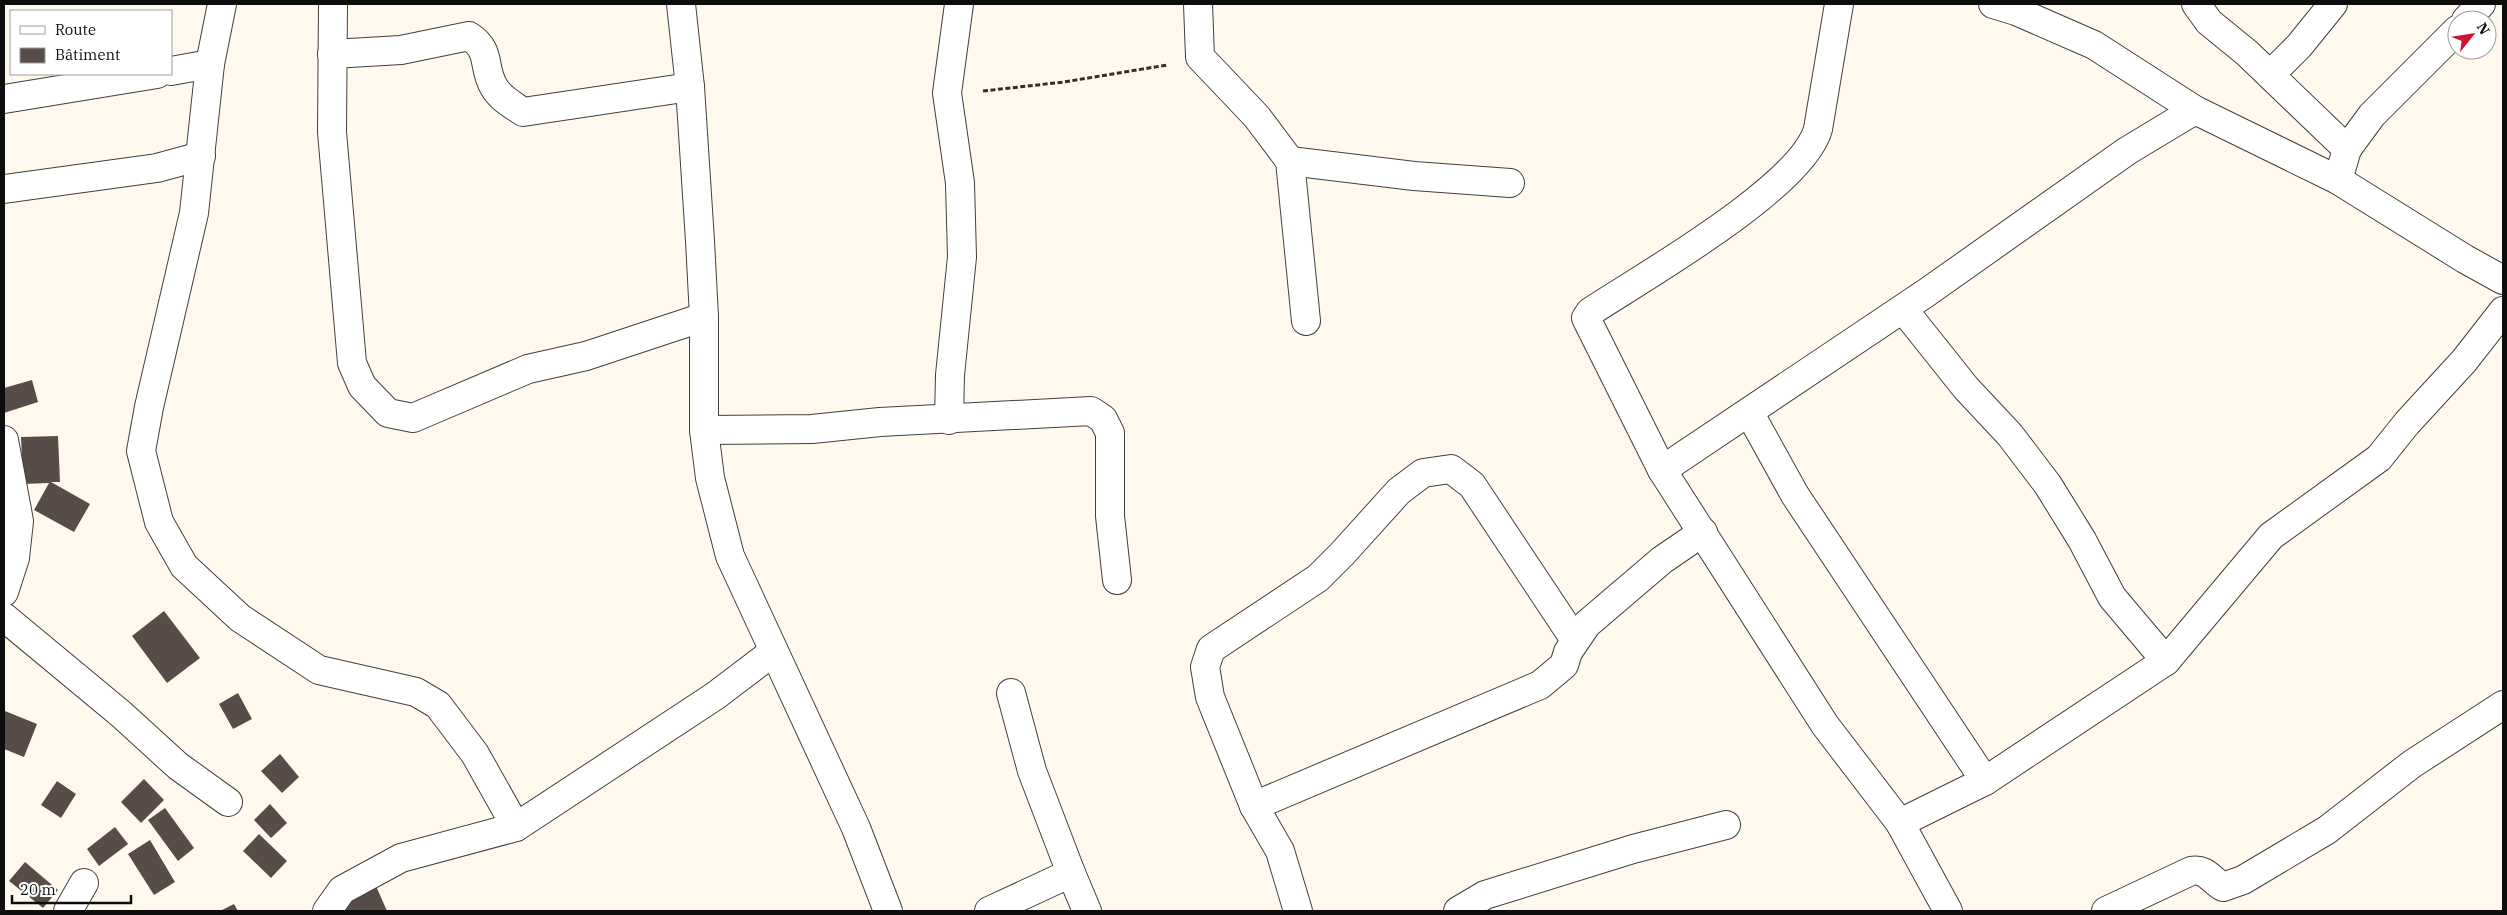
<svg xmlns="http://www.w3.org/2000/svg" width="2507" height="915" viewBox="0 0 2507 915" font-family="'IBM Plex Serif',serif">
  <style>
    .building { fill: #574c48 }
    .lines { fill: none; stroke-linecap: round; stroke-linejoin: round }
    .street-casing { stroke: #404040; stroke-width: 30 }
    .path { stroke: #2f2f2f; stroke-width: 3; stroke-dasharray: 5 2.5; stroke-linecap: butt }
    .street { stroke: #fff; stroke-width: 28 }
  </style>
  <rect width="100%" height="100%" fill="#fff9ed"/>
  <g class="building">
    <path d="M32,380L38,402L4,413V388Z"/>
    <path d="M58,436L60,482H51L90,504L74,532L34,510L49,483L23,484L21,437Z"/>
    <path d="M164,611L200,658L167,683L132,636Z"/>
    <path d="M238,693L252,719L233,729L219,704Z"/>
    <path d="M5,711L37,724L24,757L4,749Z"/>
    <path d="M280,754L299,777L282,793L261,771Z"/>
    <path d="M144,779L164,800L141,823L121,802Z"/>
    <path d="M57,781L76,794L61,818L41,805Z"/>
    <path d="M270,804L287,823L271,838L254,820Z"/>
    <path d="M165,808L194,848L178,861L148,820Z"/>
    <path d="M115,827L128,844L99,866L87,849Z"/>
    <path d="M259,834L287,861L271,878L243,851Z"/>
    <path d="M150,840L175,882L154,895L128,854Z"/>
    <path d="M25,862L58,890L43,908L9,881Z"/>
    <path d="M372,877L387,911H338Z"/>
    <path d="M234,904L238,911H220Z"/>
  </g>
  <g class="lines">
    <defs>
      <g id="street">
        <path d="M222,4L210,64L194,213L149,407L141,451L159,522L184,566L240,618L319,670L416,692L438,705L475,754L516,827"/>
        <path d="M333,4L332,132L352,363L362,386L388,413L413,418L528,369L586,356L704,317"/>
        <path d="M681,4L690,87L700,241L704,317V430L710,478L730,556L856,828L888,911"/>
        <path d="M1198,4L1200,57L1257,117L1290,161L1306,321"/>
        <path d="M1839,4L1818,129C1802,187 1643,277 1590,312L1586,318L1662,470L1825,725L1900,823L1948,911"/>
        <path d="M1993,4L2016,11L2094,45L2195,110L2338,180L2465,259L2503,280"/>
        <path d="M2196,4L2209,22L2247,53L2347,149L2338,180"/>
        <path d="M2466,20L2481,4"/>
        <path d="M332,54L401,50L469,36C492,51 482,67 494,87C500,98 513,105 523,112L690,87"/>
        <path d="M171,71L210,64"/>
        <path d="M2270,75L2299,46L2333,4"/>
        <path d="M4,99L157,74"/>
        <path d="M2347,149L2372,115L2457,30"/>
        <path d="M1290,161L1414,176L1510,183"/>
        <path d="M4,189L157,168L201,156"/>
        <path d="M1903,309L1966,388L2010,435L2048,485L2082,540L2112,597L2166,661"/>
        <path d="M1749,412L1795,495L1985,781"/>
        <path d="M949,420L950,375L962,257L960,183L947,93L959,4"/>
        <path d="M704,430L812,429L880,422L1091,411L1103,419L1110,433V516L1117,580"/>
        <path d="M4,440L19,521L15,558L4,592"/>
        <path d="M1662,470L1926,293L2127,151L2195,110"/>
        <path d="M4,617L121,714L178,766L228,802"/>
        <path d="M1011,693L1032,771L1071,873"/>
        <path d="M1254,806L1540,685L1564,665L1568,652L1587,624L1662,560L1703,532"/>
        <path d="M1900,823L1985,781L2166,661L2271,536L2379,458L2407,423L2464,361L2503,311"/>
        <path d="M68,911L84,883"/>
        <path d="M327,911L342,890L401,858L516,827L715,696L773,652"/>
        <path d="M989,911L1071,873L1087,911"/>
        <path d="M1298,911L1280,851L1254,806L1210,697L1205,667L1211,649L1318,578L1342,554L1399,491L1423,473L1451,469L1472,485L1575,640"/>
        <path d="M1458,911L1485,895L1633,849L1726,825"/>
        <path d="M2106,911L2191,871C2206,868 2211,880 2223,887L2243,880L2327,830L2412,764L2503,705"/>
      </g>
    </defs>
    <use href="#street" class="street-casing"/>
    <path class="path" d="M983,91L1064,82L1167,65"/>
    <use href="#street" class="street"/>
  </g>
  <rect width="2507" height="915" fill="none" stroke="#0d0d0d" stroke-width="10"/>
  <rect x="10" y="10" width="162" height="65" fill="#ffffff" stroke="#9e9e9e"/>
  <rect x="20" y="26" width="25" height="8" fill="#ffffff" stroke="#9e9e9e"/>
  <text x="55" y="35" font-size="15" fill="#0d0d0d">Route</text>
  <rect x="20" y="48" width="25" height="15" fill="#574c48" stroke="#9e9e9e"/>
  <text x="55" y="60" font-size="15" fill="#0d0d0d">Bâtiment</text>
  <g transform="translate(2472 35) rotate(60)"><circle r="24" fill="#ffffff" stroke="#9e9e9e"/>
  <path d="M0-4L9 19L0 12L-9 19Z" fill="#cc1635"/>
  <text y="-8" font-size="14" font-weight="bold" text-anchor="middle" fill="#0d0d0d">N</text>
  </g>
  <path d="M12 895v8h119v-8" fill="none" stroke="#0d0d0d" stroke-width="2.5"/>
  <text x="20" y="895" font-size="15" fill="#0d0d0d" stroke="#ffffff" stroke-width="4" paint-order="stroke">20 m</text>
</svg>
